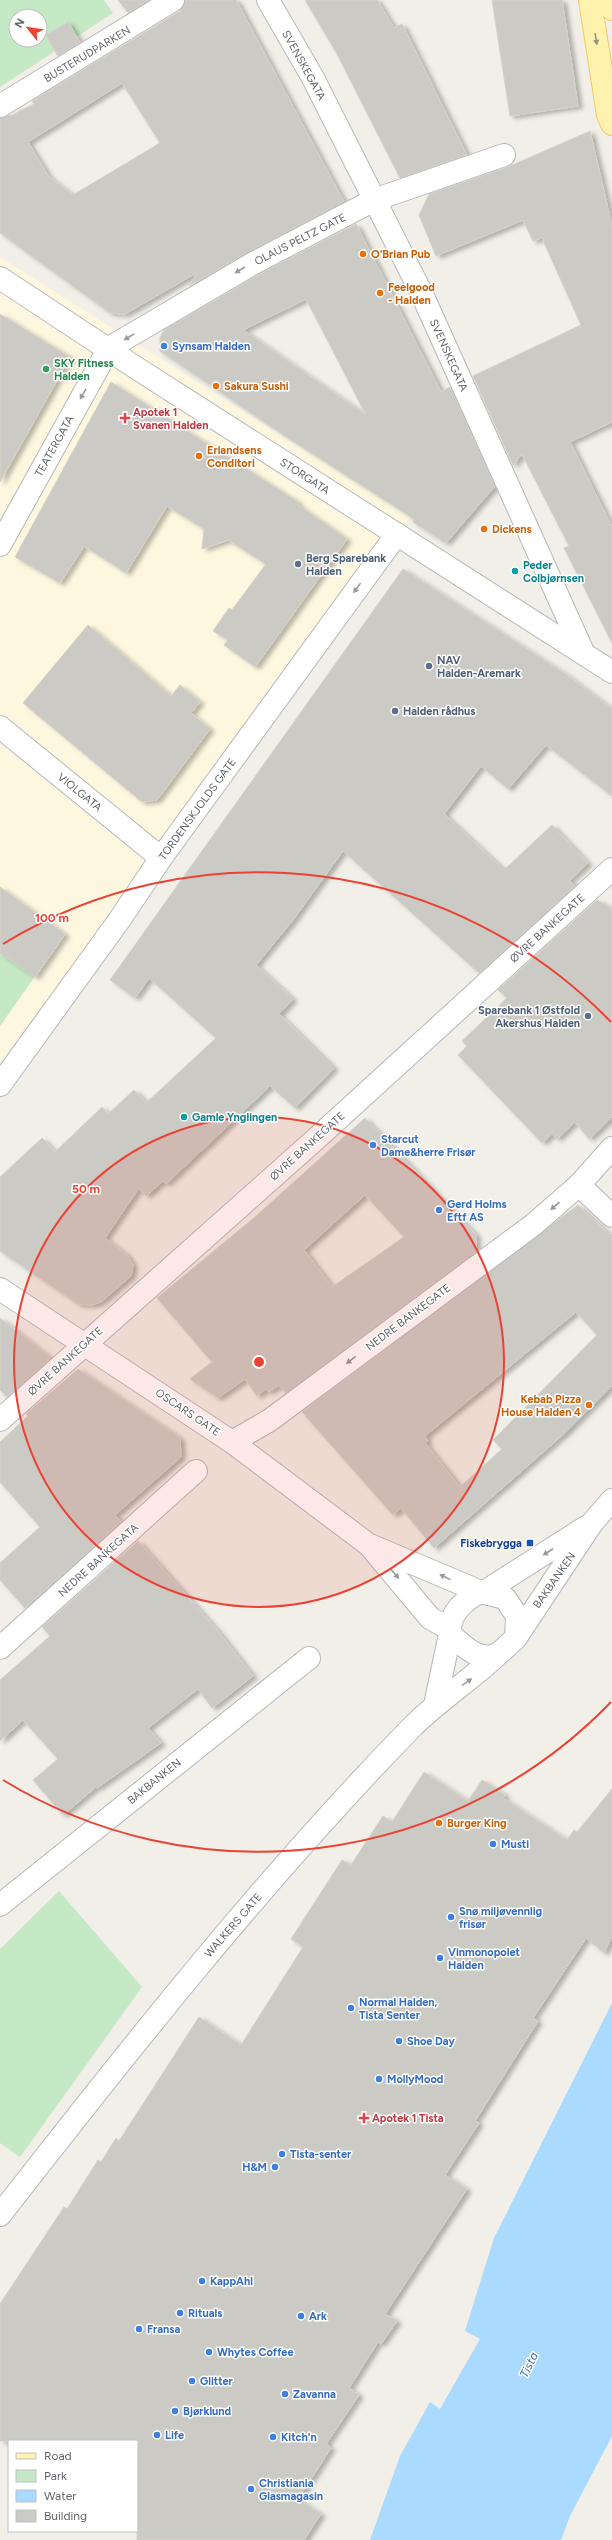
<svg xmlns="http://www.w3.org/2000/svg" width="612" height="2540" viewBox="0 0 612 2540" font-family="Figtree,sans-serif">
  <style>
    .commercial { fill: #fef7e0 }
    .green { fill: #c5e8c5; fill-rule: evenodd }
    .water { fill: #aadaff }
    .building { fill: #cccac5; stroke: #d6d1c6; fill-rule: evenodd; filter: url(#shadow) }
    .lines { fill: none; stroke-linecap: round; stroke-linejoin: round }
    .minor-casing { stroke: #b5b8bc; stroke-width: 24 }
    .major-casing { stroke: #f2c960; stroke-width: 24 }
    .minor { stroke: #fff; stroke-width: 22 }
    .major { stroke: #fff2af; stroke-width: 22 }
    .oneway { fill: #979581 }
    .oneway2 { fill: #979a9d }
    .ring { fill: none; stroke: #ea4335; stroke-width: 2 }
    .food-dot { fill: #e8710a; stroke: #fff; stroke-width: 1.5 }
    .shop-dot { fill: #3f7fe0; stroke: #fff; stroke-width: 1.5 }
    .leisure-dot { fill: #2e9e5b; stroke: #fff; stroke-width: 1.5 }
    .health-dot { fill: #e0444e; stroke: #fff; stroke-width: 1.5 }
    .service-dot { fill: #5c6f8a; stroke: #fff; stroke-width: 1.5 }
    .culture-dot { fill: #0f9aa8; stroke: #fff; stroke-width: 1.5 }
    .transit-dot { fill: #1a4fb4; stroke: #fff; stroke-width: 1.5 }
    .labels { text-anchor: middle; stroke-width: 3; stroke-linejoin: round; paint-order: stroke }
    .street-label { font-size: 11px; fill: #5f6368; stroke: #fff }
    .food-label { font-size: 11px; font-weight: bold; fill: #c56008; stroke: #fff; text-anchor: start }
    .shop-label { font-size: 11px; font-weight: bold; fill: #366cbe; stroke: #fff; text-anchor: start }
    .leisure-label { font-size: 11px; font-weight: bold; fill: #27864d; stroke: #fff; text-anchor: start }
    .health-label { font-size: 11px; font-weight: bold; fill: #be3a42; stroke: #fff; text-anchor: start }
    .service-label { font-size: 11px; font-weight: bold; fill: #4e5e75; stroke: #fff; text-anchor: start }
    .culture-label { font-size: 11px; font-weight: bold; fill: #0d838f; stroke: #fff; text-anchor: start }
    .transit-label { font-size: 11px; font-weight: bold; fill: #164399; stroke: #fff; text-anchor: end }
    .water-label { font-size: 12px; font-style: italic; fill: #4174aa; stroke: #fff }
    .centre { fill: #ea4335; stroke: #fff; stroke-width: 2 }
    .ring-label { font-size: 12px; text-anchor: middle; font-weight: bold; fill: #ea4335; stroke: #fff; stroke-width: 3; stroke-linejoin: round; paint-order: stroke }
  </style>
  <defs>
    <filter id="shadow"><feDropShadow dx="4.5" dy="2.5" stdDeviation="2" flood-color="#0004"/></filter>
  </defs>
  <rect width="100%" height="100%" fill="#f1efe8"/>
  <path class="commercial" d="M0,257L411,517L0,1062Z"/>
  <g class="green">
    <path d="M0,0H104L113,13L0,87ZM16,16H40V40H16Z"/>
    <path d="M0,950L36,975L0,1026Z"/>
    <path d="M59,1891L142,1987L20,2157L0,2143V1949Z"/>
  </g>
  <path class="water" d="M612,2003V2436L570,2516L561,2540H370L400,2456L430,2402L440,2409L480,2339L465,2331L494,2238Z"/>
  <g class="building">
    <path d="M118,0H149L128,13Z"/>
    <path d="M185,0H236L344,202L246,253L189,286L198,272L125,314L110,313L0,233V118L12,115L34,104L32,101L180,11ZM122,83L160,143L73,195L49,177L28,142Z"/>
    <path d="M305,0H377L394,28L402,24L467,155L400,178L337,54Z"/>
    <path d="M492,0H562L578,106L510,116Z"/>
    <path d="M68,22L80,42L58,56L46,35Z"/>
    <path d="M590,131L612,226V422L570,442L612,527V643L564,548L569,546L522,454L513,465L473,376L581,325L542,238L533,241L523,220L436,256L419,215L429,194L508,167Z"/>
    <path d="M356,224L441,392L450,387L495,486L446,543L413,522L414,519L282,434L160,351V337L164,330L258,275ZM306,299L366,415L243,330Z"/>
    <path d="M0,314L70,357L0,482Z"/>
    <path d="M111,382L298,502L297,504L347,539L255,667L224,645L228,640L213,631L229,608L232,610L266,564L228,540L202,549L204,529L167,506L126,573L84,546L60,583L15,557Z"/>
    <path d="M403,569L567,675L612,709V796L546,745L508,789L481,766L444,814L504,870L552,825L588,863L569,881L575,886L479,973L343,851L293,920L256,965L293,999L279,1014L334,1068L295,1108L270,1086L166,1184L163,1181L146,1196L139,1188L105,1238L127,1255L133,1265L131,1276L101,1302L92,1305L78,1304L0,1251V1177L42,1138L55,1152L102,1107L108,1114L134,1090L146,1103L216,1038L149,978L135,998L110,980Z"/>
    <path d="M88,625L171,696L180,685L200,702L191,713L210,729L157,800L142,802L23,703Z"/>
    <path d="M0,887L65,934L35,977L0,953Z"/>
    <path d="M597,900L612,909V1117L589,1139L575,1122L557,1139L552,1134L542,1143L458,1055L467,1046L462,1041L507,998L498,990Z"/>
    <path d="M365,1118L476,1235V1252L286,1393L279,1385L269,1392L266,1389L257,1396L245,1379L218,1398L190,1379L212,1362L157,1298L255,1217ZM365,1195L404,1237L332,1287L304,1250Z"/>
    <path d="M578,1205L612,1237V1386L566,1432L434,1548L401,1508L393,1515L302,1412ZM576,1312L597,1335L493,1440L502,1449L460,1487L425,1443L428,1441L425,1436Z"/>
    <path d="M0,1318L51,1358L7,1397L0,1390Z"/>
    <path d="M78,1369L180,1438L181,1457L115,1515L121,1522L25,1608L0,1580V1563L40,1527L0,1482V1442L28,1416L26,1414Z"/>
    <path d="M138,1541L218,1631L253,1676L212,1708L198,1689L148,1728L161,1743L97,1788L96,1787L63,1815L33,1780L58,1759L23,1720L0,1741V1680L50,1636L42,1627Z"/>
    <path d="M424,1772L468,1801L482,1780L505,1795L503,1798L567,1840L574,1830L577,1832L612,1789V1936L604,1953L586,1938L533,2018L538,2021L475,2121L479,2123L445,2175L467,2189L385,2314L397,2321L381,2344L378,2342L349,2388L359,2395L326,2444L331,2448L298,2499L321,2514L304,2540H137V2441H0V2304L64,2207L67,2209L98,2160L101,2162L116,2138L119,2141L199,2017L241,2045L303,1947L291,1939L342,1860L351,1865L383,1816L392,1822Z"/>
  </g>
  <g class="lines">
    <defs>
      <g id="minor">
        <path d="M268,0L313,78L421,292L583,652"/>
        <path d="M0,106L173,0"/>
        <path d="M0,278L138,369L612,672"/>
        <path d="M0,545L109,348L252,264L374,200L504,155"/>
        <path d="M0,727L161,858"/>
        <path d="M0,1085L120,919L161,858L397,534"/>
        <path d="M579,1185L612,1216"/>
        <path d="M0,1289L232,1442L369,1545L430,1618L450,1629"/>
        <path d="M0,1420L317,1138L612,869"/>
        <path d="M232,1442L270,1420L533,1225L579,1185L612,1148"/>
        <path d="M372,1546L481,1592L505,1598L517,1616L516,1638C510,1643 505,1649 499,1653C482,1665 462,1645 450,1634C448,1614 465,1599 481,1592"/>
        <path d="M484,1592L586,1527"/>
        <path d="M517,1636L592,1523L612,1500"/>
        <path d="M0,1648L196,1471"/>
        <path d="M435,1705L450,1634"/>
        <path d="M0,1905L309,1658"/>
        <path d="M0,2215C131,2047 263,1880 412,1727C439,1700 471,1680 498,1654"/>
      </g>
      <g id="major">
        <path d="M590,0L608,115L612,124"/>
        <path d="M611,0L612,9"/>
      </g>
    </defs>
    <use href="#minor" class="minor-casing"/>
    <use href="#major" class="major-casing"/>
    <use href="#minor" class="minor"/>
    <use href="#major" class="major"/>
  </g>
  <defs><path id="oneway-solid" d="M-6-.8H1V-3.2L6.5 0L1 3.2V.8H-6Z"/></defs>
  <use class="oneway" href="#oneway-solid" transform="translate(596 39) rotate(81)"/>
  <g class="oneway2">
    <use href="#oneway-solid" transform="translate(240 270) rotate(149)"/>
    <use href="#oneway-solid" transform="translate(129 337) rotate(149)"/>
    <use href="#oneway-solid" transform="translate(83 394) rotate(120)"/>
    <use href="#oneway-solid" transform="translate(357 588) rotate(126)"/>
    <use href="#oneway-solid" transform="translate(555 1206) rotate(139)"/>
    <use href="#oneway-solid" transform="translate(351 1360) rotate(143)"/>
    <use href="#oneway-solid" transform="translate(548 1552) rotate(147)"/>
    <use href="#oneway-solid" transform="translate(395 1574) rotate(49)"/>
    <use href="#oneway-solid" transform="translate(445 1577) rotate(-154)"/>
    <use href="#oneway-solid" transform="translate(467 1682) rotate(-35)"/>
  </g>
  <circle cx="259" cy="1362" r="245" fill="#ea4335" fill-opacity=".12"/>
  <g class="ring">
    <circle cx="259" cy="1362" r="245"/>
    <path d="M611 1702A490 490 0 0 1 3 1780M3 944A490 490 0 0 1 611 1022"/>
  </g>
  <g class="food-dot">
    <circle cx="363" cy="254" r="4"/>
    <circle cx="380" cy="293" r="4"/>
    <circle cx="216" cy="386" r="4"/>
    <circle cx="199" cy="456" r="4"/>
    <circle cx="484" cy="529" r="4"/>
    <circle cx="589" cy="1405" r="4"/>
    <circle cx="439" cy="1823" r="4"/>
  </g>
  <g class="shop-dot">
    <circle cx="164" cy="346" r="4"/>
    <circle cx="373" cy="1145" r="4"/>
    <circle cx="439" cy="1210" r="4"/>
    <circle cx="493" cy="1844" r="4"/>
    <circle cx="451" cy="1917" r="4"/>
    <circle cx="440" cy="1958" r="4"/>
    <circle cx="351" cy="2008" r="4"/>
    <circle cx="399" cy="2041" r="4"/>
    <circle cx="379" cy="2079" r="4"/>
    <circle cx="282" cy="2154" r="4"/>
    <circle cx="275" cy="2167" r="4"/>
    <circle cx="202" cy="2281" r="4"/>
    <circle cx="180" cy="2313" r="4"/>
    <circle cx="301" cy="2316" r="4"/>
    <circle cx="139" cy="2329" r="4"/>
    <circle cx="209" cy="2352" r="4"/>
    <circle cx="192" cy="2381" r="4"/>
    <circle cx="285" cy="2394" r="4"/>
    <circle cx="175" cy="2411" r="4"/>
    <circle cx="157" cy="2435" r="4"/>
    <circle cx="273" cy="2437" r="4"/>
    <circle cx="251" cy="2489" r="4"/>
  </g>
  <circle class="leisure-dot" cx="46" cy="369" r="4"/>
  <g class="health-dot">
    <path d="M123 412h4v4h4v4h-4v4h-4v-4h-4v-4h4z"/>
    <path d="M362 2112h4v4h4v4h-4v4h-4v-4h-4v-4h4z"/>
  </g>
  <g class="service-dot">
    <circle cx="298" cy="564" r="4"/>
    <circle cx="429" cy="666" r="4"/>
    <circle cx="395" cy="711" r="4"/>
    <circle cx="588" cy="1016" r="4"/>
  </g>
  <g class="culture-dot">
    <circle cx="515" cy="571" r="4"/>
    <circle cx="184" cy="1117" r="4"/>
  </g>
  <rect class="transit-dot" x="526" y="1539" width="8" height="8" rx="2"/>
  <g class="labels">
    <g class="street-label">
      <text transform="translate(87 54) rotate(-31)" y="4">BUSTERUDPARKEN</text>
      <text transform="translate(304 65) rotate(61)" y="4">SVENSKEGATA</text>
      <text transform="translate(300 239) rotate(-27)" y="4">OLAUS PELTZ GATE</text>
      <text transform="translate(449 355) rotate(66)" y="4">SVENSKEGATA</text>
      <text transform="translate(54 446) rotate(-61)" y="4">TEATERGATA</text>
      <text transform="translate(305 476) rotate(33)" y="4">STORGATA</text>
      <text transform="translate(80 792) rotate(39)" y="4">VIOLGATA</text>
      <text transform="translate(197 809) rotate(-54)" y="4">TORDENSKJOLDS GATE</text>
      <text transform="translate(547 928) rotate(-42)" y="4">ØVRE BANKEGATE</text>
      <text transform="translate(307 1146) rotate(-42)" y="4">ØVRE BANKEGATE</text>
      <text transform="translate(408 1317) rotate(-37)" y="4">NEDRE BANKEGATE</text>
      <text transform="translate(65 1361) rotate(-42)" y="4">ØVRE BANKEGATE</text>
      <text transform="translate(188 1412) rotate(34)" y="4">OSCARS GATE</text>
      <text transform="translate(98 1560) rotate(-42)" y="4">NEDRE BANKEGATA</text>
      <text transform="translate(554 1580) rotate(-55)" y="4">BAKBANKEN</text>
      <text transform="translate(154 1781) rotate(-39)" y="4">BAKBANKEN</text>
      <text transform="translate(233 1925) rotate(-49)" y="4">WALKERS GATE</text>
    </g>
    <g class="food-label">
      <text x="371" y="258">O'Brian Pub</text>
      <text x="388" y="291">Feelgood<tspan x="388" dy="13">- Halden</tspan></text>
      <text x="224" y="390">Sakura Sushi</text>
      <text x="207" y="454">Erlandsens<tspan x="207" dy="13">Conditori</tspan></text>
      <text x="492" y="533">Dickens</text>
      <text x="581" y="1403" text-anchor="end">Kebab Pizza<tspan x="581" dy="13">House Halden 4</tspan></text>
      <text x="447" y="1827">Burger King</text>
    </g>
    <g class="shop-label">
      <text x="172" y="350">Synsam Halden</text>
      <text x="381" y="1143">Starcut<tspan x="381" dy="13">Dame&amp;herre Frisør</tspan></text>
      <text x="447" y="1208">Gerd Holms<tspan x="447" dy="13">Eftf AS</tspan></text>
      <text x="501" y="1848">Musti</text>
      <text x="459" y="1915">Snø miljøvennlig<tspan x="459" dy="13">frisør</tspan></text>
      <text x="448" y="1956">Vinmonopolet<tspan x="448" dy="13">Halden</tspan></text>
      <text x="359" y="2006">Normal Halden,<tspan x="359" dy="13">Tista Senter</tspan></text>
      <text x="407" y="2045">Shoe Day</text>
      <text x="387" y="2083">MollyMood</text>
      <text x="290" y="2158">Tista-senter</text>
      <text x="267" y="2171" text-anchor="end">H&amp;M</text>
      <text x="210" y="2285">KappAhl</text>
      <text x="188" y="2317">Rituals</text>
      <text x="309" y="2320">Ark</text>
      <text x="147" y="2333">Fransa</text>
      <text x="217" y="2356">Whytes Coffee</text>
      <text x="200" y="2385">Glitter</text>
      <text x="293" y="2398">Zavanna</text>
      <text x="183" y="2415">Bjørklund</text>
      <text x="165" y="2439">Life</text>
      <text x="281" y="2441">Kitch'n</text>
      <text x="259" y="2487">Christiania<tspan x="259" dy="13">Glasmagasin</tspan></text>
    </g>
    <g class="leisure-label">
      <text x="54" y="367">SKY Fitness<tspan x="54" dy="13">Halden</tspan></text>
    </g>
    <g class="health-label">
      <text x="133" y="416">Apotek 1<tspan x="133" dy="13">Svanen Halden</tspan></text>
      <text x="372" y="2122">Apotek 1 Tista</text>
    </g>
    <g class="service-label">
      <text x="306" y="562">Berg Sparebank<tspan x="306" dy="13">Halden</tspan></text>
      <text x="437" y="664">NAV<tspan x="437" dy="13">Halden-Aremark</tspan></text>
      <text x="403" y="715">Halden rådhus</text>
      <text x="580" y="1014" text-anchor="end">Sparebank 1 Østfold<tspan x="580" dy="13">Akershus Halden</tspan></text>
    </g>
    <g class="culture-label">
      <text x="523" y="569">Peder<tspan x="523" dy="13">Colbjørnsen</tspan></text>
      <text x="192" y="1121">Gamle Ynglingen</text>
    </g>
    <g class="transit-label">
      <text x="522" y="1547">Fiskebrygga</text>
    </g>
    <g class="water-label">
      <text transform="translate(529 2365) rotate(-64)" y="4">Tista</text>
    </g>
  </g>
  <circle cx="259" cy="1362" r="6" class="centre"/>
  <g class="ring-label">
    <text x="52" y="922">100 m</text>
    <text x="86" y="1193">50 m</text>
  </g>
  <rect x="8" y="2440" width="130" height="92" fill="#ffffff" stroke="#bfc1c3"/>
  <rect x="16" y="2453" width="20" height="6" fill="#fff2af" stroke="#bfc1c3"/>
  <text x="44" y="2460" font-size="12" fill="#5f6368">Road</text>
  <rect x="16" y="2470" width="20" height="12" fill="#c5e8c5" stroke="#bfc1c3"/>
  <text x="44" y="2480" font-size="12" fill="#5f6368">Park</text>
  <rect x="16" y="2490" width="20" height="12" fill="#aadaff" stroke="#bfc1c3"/>
  <text x="44" y="2500" font-size="12" fill="#5f6368">Water</text>
  <rect x="16" y="2510" width="20" height="12" fill="#cccac5" stroke="#bfc1c3"/>
  <text x="44" y="2520" font-size="12" fill="#5f6368">Building</text>
  <g transform="translate(28 28) rotate(300)"><circle r="19" fill="#ffffff" stroke="#bfc1c3"/>
  <path d="M0-3L7 15L0 10L-7 15Z" fill="#ea4335"/>
  <text y="-6" font-size="11" font-weight="bold" text-anchor="middle" fill="#5f6368">N</text>
  </g>
</svg>
